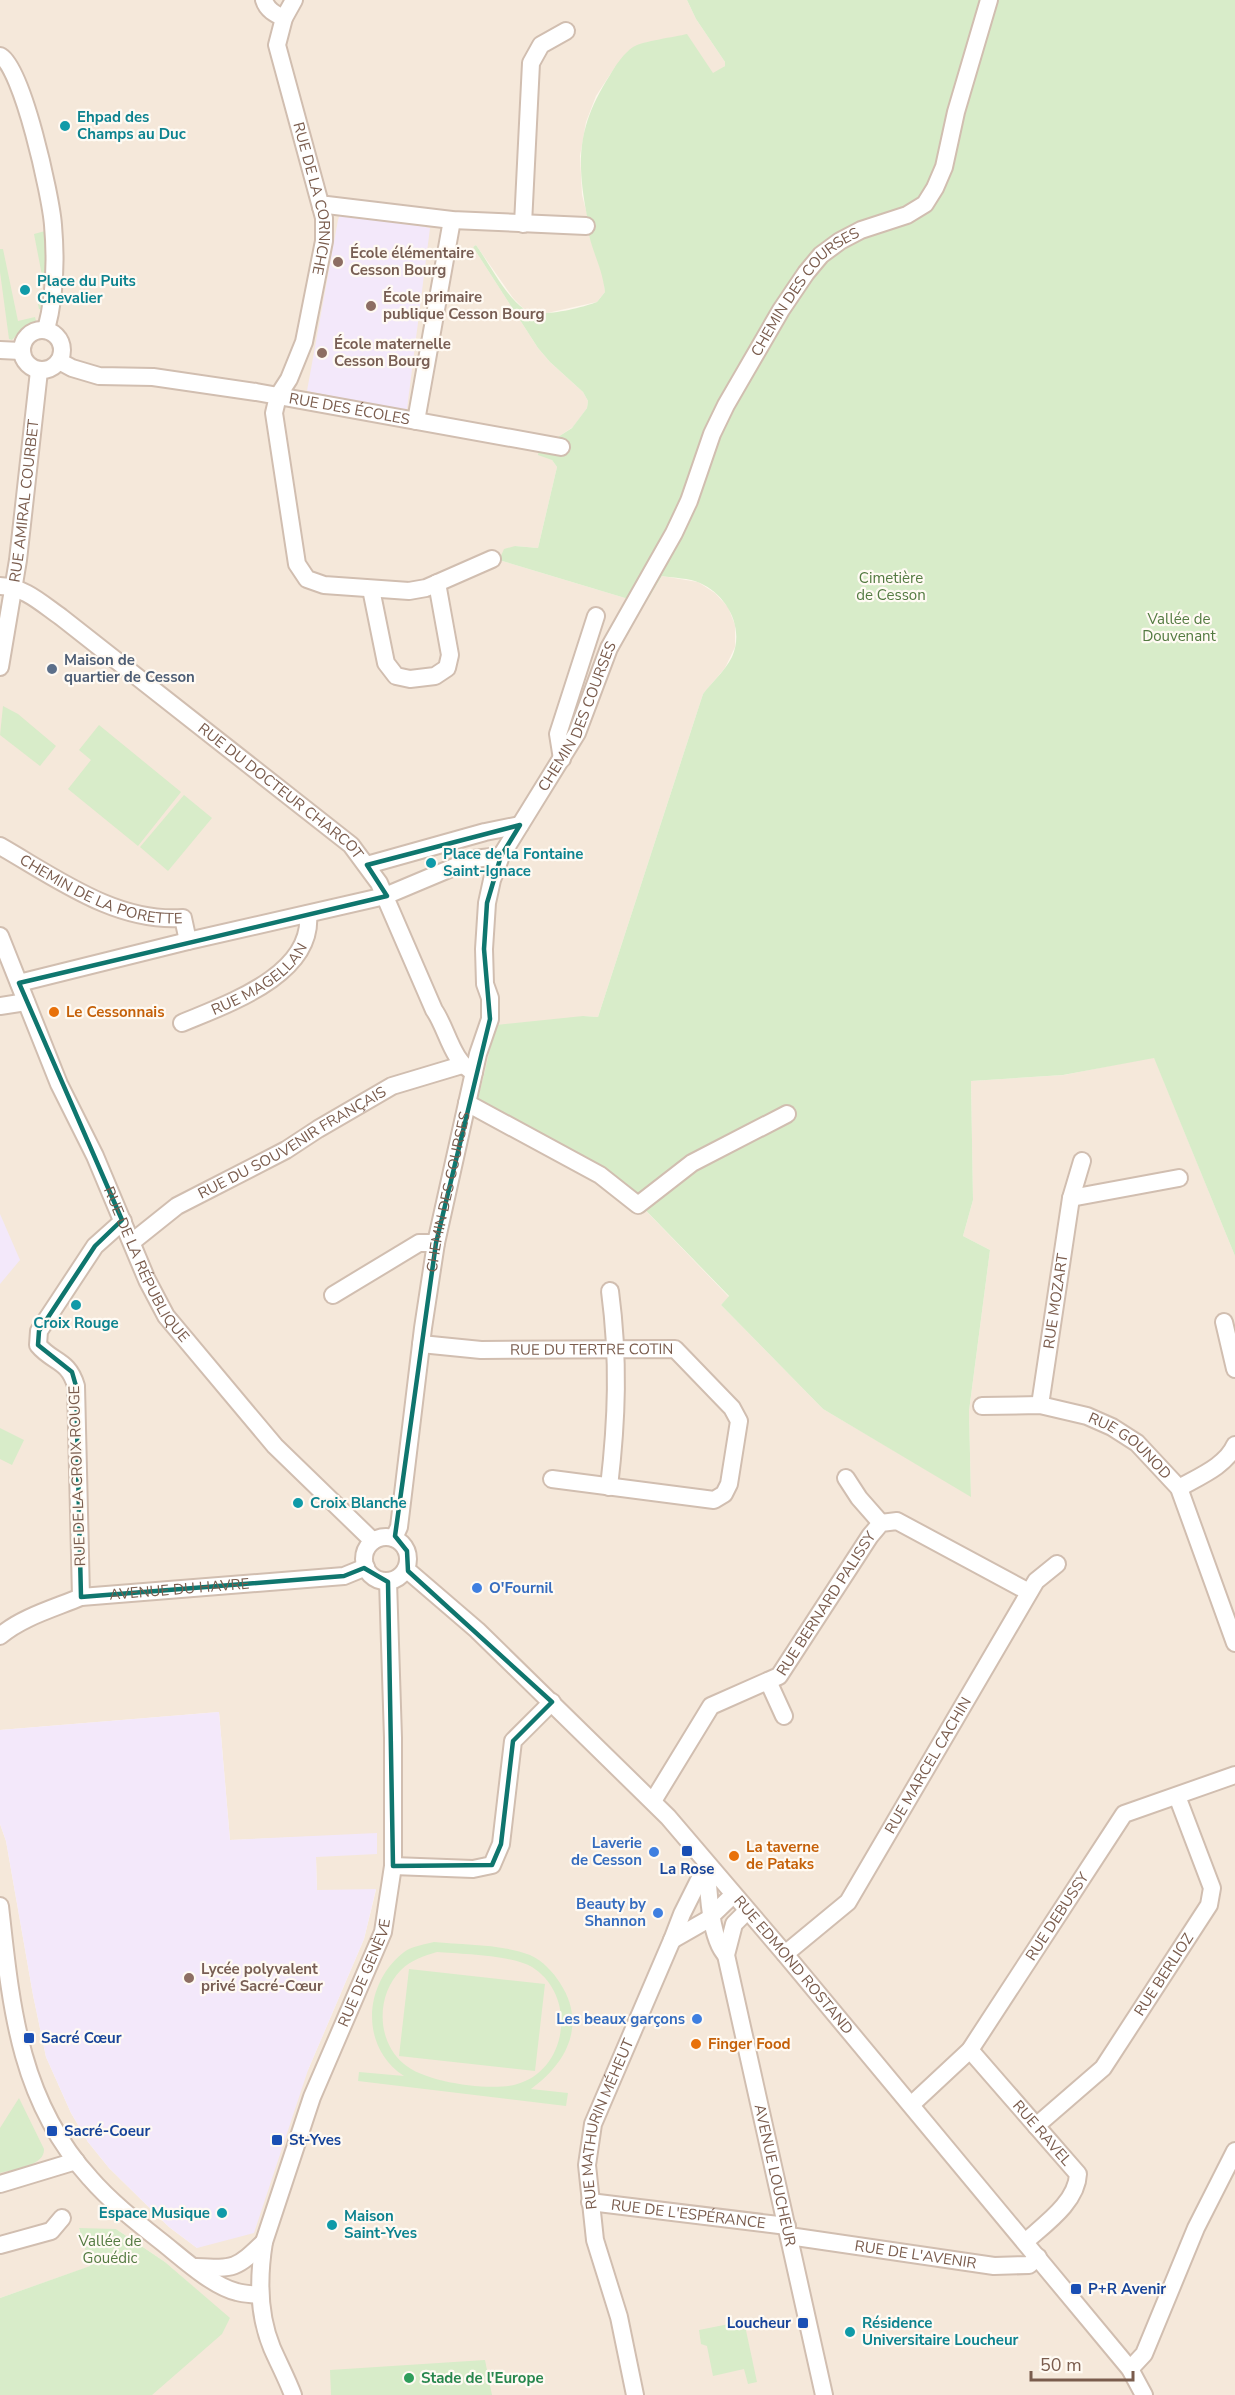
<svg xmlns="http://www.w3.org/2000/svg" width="1235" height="2395" viewBox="0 0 1235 2395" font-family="'Nunito Sans',sans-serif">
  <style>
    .residential { fill: #f5e8da }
    .education { fill: #f3e8fa }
    .green { fill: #d8ecc9; fill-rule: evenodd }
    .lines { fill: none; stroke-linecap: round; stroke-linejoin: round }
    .minor-casing { stroke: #d1beb0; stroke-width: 20 }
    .minor { stroke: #fff; stroke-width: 16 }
    .marked { fill: none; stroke: #0f766e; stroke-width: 4.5; stroke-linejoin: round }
    .culture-dot { fill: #0f9aa8; stroke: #fffaf3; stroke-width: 2 }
    .education-dot { fill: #8d6e63; stroke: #fffaf3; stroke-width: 2 }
    .service-dot { fill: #5c6f8a; stroke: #fffaf3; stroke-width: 2 }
    .food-dot { fill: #e8710a; stroke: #fffaf3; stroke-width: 2 }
    .shop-dot { fill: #3f7fe0; stroke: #fffaf3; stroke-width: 2 }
    .transit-dot { fill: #1a4fb4; stroke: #fffaf3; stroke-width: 2 }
    .leisure-dot { fill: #2e9e5b; stroke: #fffaf3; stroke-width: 2 }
    .labels { text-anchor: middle; stroke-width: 4.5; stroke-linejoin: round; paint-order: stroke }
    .culture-label { font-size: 15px; font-weight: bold; fill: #0d838f; stroke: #fffaf3; text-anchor: start }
    .street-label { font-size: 15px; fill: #7a5c4d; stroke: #fffaf3 }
    .education-label { font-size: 15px; font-weight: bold; fill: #785e54; stroke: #fffaf3; text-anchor: start }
    .park-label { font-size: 15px; fill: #537a41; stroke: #fffaf3 }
    .service-label { font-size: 15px; font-weight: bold; fill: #4e5e75; stroke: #fffaf3; text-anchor: start }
    .food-label { font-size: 15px; font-weight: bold; fill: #c56008; stroke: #fffaf3; text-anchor: start }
    .shop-label { font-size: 15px; font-weight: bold; fill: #366cbe; stroke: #fffaf3; text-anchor: end }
    .transit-label { font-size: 15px; font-weight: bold; fill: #164399; stroke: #fffaf3; text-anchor: start }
    .leisure-label { font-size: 15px; font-weight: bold; fill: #27864d; stroke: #fffaf3; text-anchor: start }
  </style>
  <rect width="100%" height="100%" fill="#fdf6ec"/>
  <path class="residential" d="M0,0H687L696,19L725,62V66L714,74L615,67L596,96L586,122L580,156L582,195L588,218L589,235L603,273L605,292L597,302L547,313H533L524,309L513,298L476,245L473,247L538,348L550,362L583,392L588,401L587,408L573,427L558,437L552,460L557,467L538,548L515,546L499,560L645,604L662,576L698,582L715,593L728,607L735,625V647L725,668L703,694L598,1017L583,1016L625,1189L729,1297L721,1305L823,1409L971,1496L969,1411L990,1250L963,1236L973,1200L971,1081L1064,1075L1154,1057L1235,1256V2395H11L230,2319L165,2262L116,2229H79L91,2266L0,2298V1824L6,1841L33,1995L46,2057L71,2113L88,2142L109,2168L169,2227L197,2248L308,2070L364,1939L376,1890H317L316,1857L377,1834L230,1840L219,1712L0,1730Z"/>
  <g class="education">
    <path d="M348,213L430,228L407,409H397L307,391L338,220L340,214Z"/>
    <path d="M0,1214L20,1260L0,1284Z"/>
    <path d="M219,1712L230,1840L377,1833V1854L316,1857L317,1890L376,1889L364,1939L308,2070L254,2233L197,2248L169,2227L109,2168L88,2142L71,2113L46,2057L33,1995L6,1841L0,1824V1730Z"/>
  </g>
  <g class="green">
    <path d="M687,0H1235V1256L1154,1058L1063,1075L971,1081L973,1200L963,1236L990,1250L969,1411L971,1497L823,1409L721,1305L729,1296L625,1189L477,1103L496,1025L583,1016L598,1017L703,694C712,682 725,671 732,657C745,628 727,595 700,583C689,578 674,578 662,576L645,604L499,560L504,549L515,546L538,548L557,467L552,460L538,455L541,437H558L572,428L587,408L588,401L583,392L550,362L538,348L473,247L476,245C489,263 506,297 524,309C539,319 581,308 597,302L605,292C602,268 594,256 589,235C588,229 589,222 587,216C576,159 578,125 610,75C615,66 624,53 633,47C643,41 675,37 687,34L713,73L725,66V62L696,19Z"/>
    <path d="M45,231L47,232L46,310L39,309L36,294L45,291L34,234Z"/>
    <path d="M0,249H3L18,321L35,317L36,321L24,327L12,340L9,339L0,272Z"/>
    <path d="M3,706L18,714L56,746L40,766L0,735Z"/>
    <path d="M99,725L181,792L138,846L68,789L91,760L79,750Z"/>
    <path d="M184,795L212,818L168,871L140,847Z"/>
    <path d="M0,1428L24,1440L12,1465L0,1459Z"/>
    <path d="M434,1942C465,1945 501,1944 530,1955C543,1961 553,1972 560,1983C587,2024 567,2063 531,2089L568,2093L566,2106L358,2081L359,2072L404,2076C358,2046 364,1980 407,1950C415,1946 426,1944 434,1942ZM437,1952C461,1954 512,1955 532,1967C578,1996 568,2072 514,2085C487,2091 424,2082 404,2064C376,2041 376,1995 401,1970C411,1960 424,1956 437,1952Z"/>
    <path d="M409,1969L545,1984L535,2071L399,2056Z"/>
    <path d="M19,2098L44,2149C45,2166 14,2169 0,2173V2128Z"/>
    <path d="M79,2228L116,2229L165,2262L230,2318L222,2334L152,2395H0V2298L90,2266Z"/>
    <path d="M744,2321L757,2382L748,2384L744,2369L713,2376L707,2346L701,2344L699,2330Z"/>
    <path d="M485,2360L492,2395H331L330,2370Z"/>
  </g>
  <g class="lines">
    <defs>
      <g id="minor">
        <path d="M264,0C267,10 275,14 284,18"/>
        <path id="s1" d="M294,0L284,18L277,45L324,218V241L304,342L289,379L278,396L274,413L297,564L307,579L324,585L409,591L426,588L492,559"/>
        <path d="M0,56C22,65 51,197 53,225C56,260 55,297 46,330"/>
        <path d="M321,207L327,205L452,220L586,226"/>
        <path d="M523,224L531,63L541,45L566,31"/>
        <circle cx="42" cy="350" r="20"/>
        <path d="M0,350L21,351"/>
        <path id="s2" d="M59,361L72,368L99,376L153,377L256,392L561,447"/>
        <path d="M416,421L452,220"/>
        <path id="s3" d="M0,586C25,587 41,603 61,617L351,845L379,883L434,1010C447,1028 452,1063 474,1072"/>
        <path d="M371,589L386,663L396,676L410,679L435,676L447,668L450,655L437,583"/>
        <path id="s4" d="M0,667L18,560L39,371"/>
        <path d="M562,759L558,734L596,616"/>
        <path id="s5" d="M0,846C56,878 116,923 183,918L188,941"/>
        <path d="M367,865L485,832L520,825"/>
        <path id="s6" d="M0,936L59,1084L95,1156L147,1280L166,1316L275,1446L373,1541"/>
        <path d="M19,983L188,941L385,896L473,859L501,856"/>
        <path d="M0,1006L26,1002"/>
        <path id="s7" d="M182,1023C227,1004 314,975 308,914"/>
        <path d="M467,1103L600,1175L638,1205L692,1163L787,1114"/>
        <path d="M1071,1198L1179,1178"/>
        <path id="s8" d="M132,1242L177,1206L286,1150L318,1129L392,1086L462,1065"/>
        <path d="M333,1295L419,1243H436"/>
        <path d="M1224,1322L1235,1369"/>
        <path id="s9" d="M421,1344L481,1350L675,1349L732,1408L739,1421L729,1484L724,1494L714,1500L552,1479"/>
        <path id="s10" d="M1040,1405L1071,1198L1082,1161"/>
        <path id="s11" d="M982,1406L1040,1405L1087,1416L1112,1427L1137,1443L1179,1488L1235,1643"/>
        <path d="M846,1478L859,1498L881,1523"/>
        <path d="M609,1487C617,1419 619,1359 610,1291"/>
        <path d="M1179,1488C1198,1477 1226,1466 1235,1445"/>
        <circle cx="386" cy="1559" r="22"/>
        <path id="s12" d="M394,1538L399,1527L423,1328L436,1243L478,1054L490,1019V998L485,984L484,949L487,903L492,880L501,856L577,733L609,648L674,533L689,501L712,434L726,405L781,310L806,273L821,255L840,241L861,230L907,215L925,204L935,188L944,167L956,112L989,0"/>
        <path id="s13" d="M406,1569L477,1630L668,1817L785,1954L1130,2369L1144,2395"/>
        <path d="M81,1597L76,1386C68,1359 53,1363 38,1345L39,1331L95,1246L123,1221"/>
        <path id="s14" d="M0,1636C22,1617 55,1608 81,1597L344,1576L366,1567"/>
        <path d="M768,1681L784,1716"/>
        <path id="s15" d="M653,1801L711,1706L779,1676L870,1536L881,1523L897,1521L1029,1592"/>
        <path d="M393,1866L473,1869L492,1865L501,1844L513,1741L552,1702"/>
        <path d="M707,1867C708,1889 710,1939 726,1955"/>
        <path d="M0,1906C11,2006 19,2100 90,2178C110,2201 134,2220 158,2239C179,2255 211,2286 237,2292C244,2294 252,2294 259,2295"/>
        <path id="s16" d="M747,1911L734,1924L726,1955L824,2395"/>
        <path d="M672,1940L707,1920L733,1895"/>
        <path id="s17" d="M785,1954L848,1902L1036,1581L1057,1564"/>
        <path id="s18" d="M970,2050L1078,2174C1077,2202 1045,2224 1025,2242"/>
        <path id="s19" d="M911,2105L970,2050L1124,1814L1235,1775"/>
        <path id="s20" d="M1036,2126L1103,2068L1209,1905L1212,1888L1177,1796"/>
        <path d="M0,2184L76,2161"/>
        <path id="s21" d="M590,2202L787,2226"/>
        <path id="s22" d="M789,2236L994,2266L1029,2265L1038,2257"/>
        <path d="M0,2245L51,2231L62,2218"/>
        <path d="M196,2267C235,2269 236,2269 264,2242"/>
        <path d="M1130,2369L1144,2354L1196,2228L1235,2151"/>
        <path id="s23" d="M293,2395C287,2379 279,2364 272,2348C258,2314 258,2279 264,2242L312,2097L383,1932L393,1866V1738L388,1581"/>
        <path id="s24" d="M635,2395L619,2317L595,2240L587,2165L593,2124L672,1940L682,1914L707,1864"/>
      </g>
    </defs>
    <use href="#minor" class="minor-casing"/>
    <use href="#minor" class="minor"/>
  </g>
  <path class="marked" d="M520,825L501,856L487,903L484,949L490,1019L436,1243L395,1536L407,1551L408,1571L552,1702L513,1741L501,1844L492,1865L393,1866L388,1582L364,1568L344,1576L81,1597L76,1386L72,1372L38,1345L39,1331L95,1246L122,1220L19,983L387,896L367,865Z"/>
  <g class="culture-dot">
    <circle cx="65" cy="126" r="6"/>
    <circle cx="25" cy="290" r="6"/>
    <circle cx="431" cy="863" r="6"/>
    <circle cx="76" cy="1305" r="6"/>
    <circle cx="298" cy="1503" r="6"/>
    <circle cx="222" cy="2213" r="6"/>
    <circle cx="332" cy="2225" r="6"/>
    <circle cx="850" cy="2332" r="6"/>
  </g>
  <g class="education-dot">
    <circle cx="338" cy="262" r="6"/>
    <circle cx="371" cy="306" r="6"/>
    <circle cx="322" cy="353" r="6"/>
    <circle cx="189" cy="1978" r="6"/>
  </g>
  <circle class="service-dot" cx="52" cy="669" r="6"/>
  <g class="food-dot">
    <circle cx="54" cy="1012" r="6"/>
    <circle cx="734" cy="1856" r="6"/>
    <circle cx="696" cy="2044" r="6"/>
  </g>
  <g class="shop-dot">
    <circle cx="477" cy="1588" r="6"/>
    <circle cx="654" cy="1852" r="6"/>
    <circle cx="658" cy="1913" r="6"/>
    <circle cx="697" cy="2019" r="6"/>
  </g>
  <g class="transit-dot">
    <rect x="681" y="1845" width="12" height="12" rx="3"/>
    <rect x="23" y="2032" width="12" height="12" rx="3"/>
    <rect x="46" y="2125" width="12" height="12" rx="3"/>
    <rect x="271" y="2134" width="12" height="12" rx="3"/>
    <rect x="1070" y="2283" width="12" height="12" rx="3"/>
    <rect x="797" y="2317" width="12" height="12" rx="3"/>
  </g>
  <circle class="leisure-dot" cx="409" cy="2378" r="6"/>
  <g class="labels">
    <g class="culture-label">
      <text x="77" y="122">Ehpad des<tspan x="77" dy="17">Champs au Duc</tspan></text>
      <text x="37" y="286">Place du Puits<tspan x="37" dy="17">Chevalier</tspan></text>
      <text x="443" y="859">Place de la Fontaine<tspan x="443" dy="17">Saint-Ignace</tspan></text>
      <text x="76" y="1328" text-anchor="middle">Croix Rouge</text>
      <text x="310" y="1508">Croix Blanche</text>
      <text x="210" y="2218" text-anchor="end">Espace Musique</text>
      <text x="344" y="2221">Maison<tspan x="344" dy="17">Saint-Yves</tspan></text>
      <text x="862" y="2328">Résidence<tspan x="862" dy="17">Universitaire Loucheur</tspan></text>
    </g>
    <g class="street-label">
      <text dy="5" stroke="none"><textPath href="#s1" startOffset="207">RUE DE LA CORNICHE</textPath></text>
      <text dy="5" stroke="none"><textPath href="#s12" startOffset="1341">CHEMIN DES COURSES</textPath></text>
      <text dy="5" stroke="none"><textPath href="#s2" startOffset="296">RUE DES ÉCOLES</textPath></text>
      <text dy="5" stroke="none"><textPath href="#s4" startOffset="168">RUE AMIRAL COURBET</textPath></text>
      <text dy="5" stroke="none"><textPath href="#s12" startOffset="855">CHEMIN DES COURSES</textPath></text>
      <text dy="5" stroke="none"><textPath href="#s3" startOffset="350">RUE DU DOCTEUR CHARCOT</textPath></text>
      <text dy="5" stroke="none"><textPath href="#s5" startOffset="112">CHEMIN DE LA PORETTE</textPath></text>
      <text dy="5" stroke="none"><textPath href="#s7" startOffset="90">RUE MAGELLAN</textPath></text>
      <text dy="5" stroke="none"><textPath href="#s8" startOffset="189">RUE DU SOUVENIR FRANÇAIS</textPath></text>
      <text dy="5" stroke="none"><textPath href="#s12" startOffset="351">CHEMIN DES COURSES</textPath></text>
      <text dy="5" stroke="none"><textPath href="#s6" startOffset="360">RUE DE LA RÉPUBLIQUE</textPath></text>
      <text dy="5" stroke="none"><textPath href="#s10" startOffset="105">RUE MOZART</textPath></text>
      <text dy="5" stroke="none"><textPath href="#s9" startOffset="171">RUE DU TERTRE COTIN</textPath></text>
      <text dy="5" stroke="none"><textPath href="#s11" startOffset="159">RUE GOUNOD</textPath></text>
      <text transform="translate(77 1476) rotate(-92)" y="5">RUE DE LA CROIX ROUGE</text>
      <text dy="5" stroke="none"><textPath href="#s14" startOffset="189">AVENUE DU HAVRE</textPath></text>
      <text dy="5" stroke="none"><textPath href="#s15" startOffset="272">RUE BERNARD PALISSY</textPath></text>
      <text dy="5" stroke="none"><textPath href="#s17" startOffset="240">RUE MARCEL CACHIN</textPath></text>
      <text dy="5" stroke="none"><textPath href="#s19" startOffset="240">RUE DEBUSSY</textPath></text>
      <text dy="5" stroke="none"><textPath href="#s13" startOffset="555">RUE EDMOND ROSTAND</textPath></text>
      <text dy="5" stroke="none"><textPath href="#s23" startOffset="447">RUE DE GENÈVE</textPath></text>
      <text dy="5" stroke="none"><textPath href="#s20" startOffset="200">RUE BERLIOZ</textPath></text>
      <text dy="5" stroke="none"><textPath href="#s24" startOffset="280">RUE MATHURIN MÉHEUT</textPath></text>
      <text dy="5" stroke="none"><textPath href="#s18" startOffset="110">RUE RAVEL</textPath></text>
      <text dy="5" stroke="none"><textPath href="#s16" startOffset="276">AVENUE LOUCHEUR</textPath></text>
      <text dy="5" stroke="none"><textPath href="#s21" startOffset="99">RUE DE L'ESPÉRANCE</textPath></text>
      <text dy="5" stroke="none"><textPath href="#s22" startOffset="128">RUE DE L'AVENIR</textPath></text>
    </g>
    <g class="education-label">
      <text x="350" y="258">École élémentaire<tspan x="350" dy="17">Cesson Bourg</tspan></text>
      <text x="383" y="302">École primaire<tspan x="383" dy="17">publique Cesson Bourg</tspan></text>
      <text x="334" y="349">École maternelle<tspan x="334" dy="17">Cesson Bourg</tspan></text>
      <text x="201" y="1974">Lycée polyvalent<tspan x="201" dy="17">privé Sacré-Cœur</tspan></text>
    </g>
    <g class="park-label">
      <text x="891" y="583">Cimetière<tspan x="891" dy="17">de Cesson</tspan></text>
      <text x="1179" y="624">Vallée de<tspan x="1179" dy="17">Douvenant</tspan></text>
      <text x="110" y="2246">Vallée de<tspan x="110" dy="17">Gouédic</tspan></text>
    </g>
    <g class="service-label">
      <text x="64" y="665">Maison de<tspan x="64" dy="17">quartier de Cesson</tspan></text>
    </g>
    <g class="food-label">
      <text x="66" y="1017">Le Cessonnais</text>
      <text x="746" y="1852">La taverne<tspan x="746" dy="17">de Pataks</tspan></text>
      <text x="708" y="2049">Finger Food</text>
    </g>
    <g class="shop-label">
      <text x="489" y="1593" text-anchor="start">O'Fournil</text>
      <text x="642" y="1848">Laverie<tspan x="642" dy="17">de Cesson</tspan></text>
      <text x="646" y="1909">Beauty by<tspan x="646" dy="17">Shannon</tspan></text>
      <text x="685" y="2024">Les beaux garçons</text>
    </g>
    <g class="transit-label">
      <text x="687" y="1874" text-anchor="middle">La Rose</text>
      <text x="41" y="2043">Sacré Cœur</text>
      <text x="64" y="2136">Sacré-Coeur</text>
      <text x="289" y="2145">St-Yves</text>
      <text x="1088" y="2294">P+R Avenir</text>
      <text x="791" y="2328" text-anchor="end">Loucheur</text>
    </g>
    <g class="leisure-label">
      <text x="421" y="2383">Stade de l'Europe</text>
    </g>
  </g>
  <path d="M1031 2371v9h102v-9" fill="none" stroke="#7a5c4d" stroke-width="3"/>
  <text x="1040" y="2371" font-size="18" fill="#7a5c4d" stroke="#fffaf3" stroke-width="4.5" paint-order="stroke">50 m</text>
</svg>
